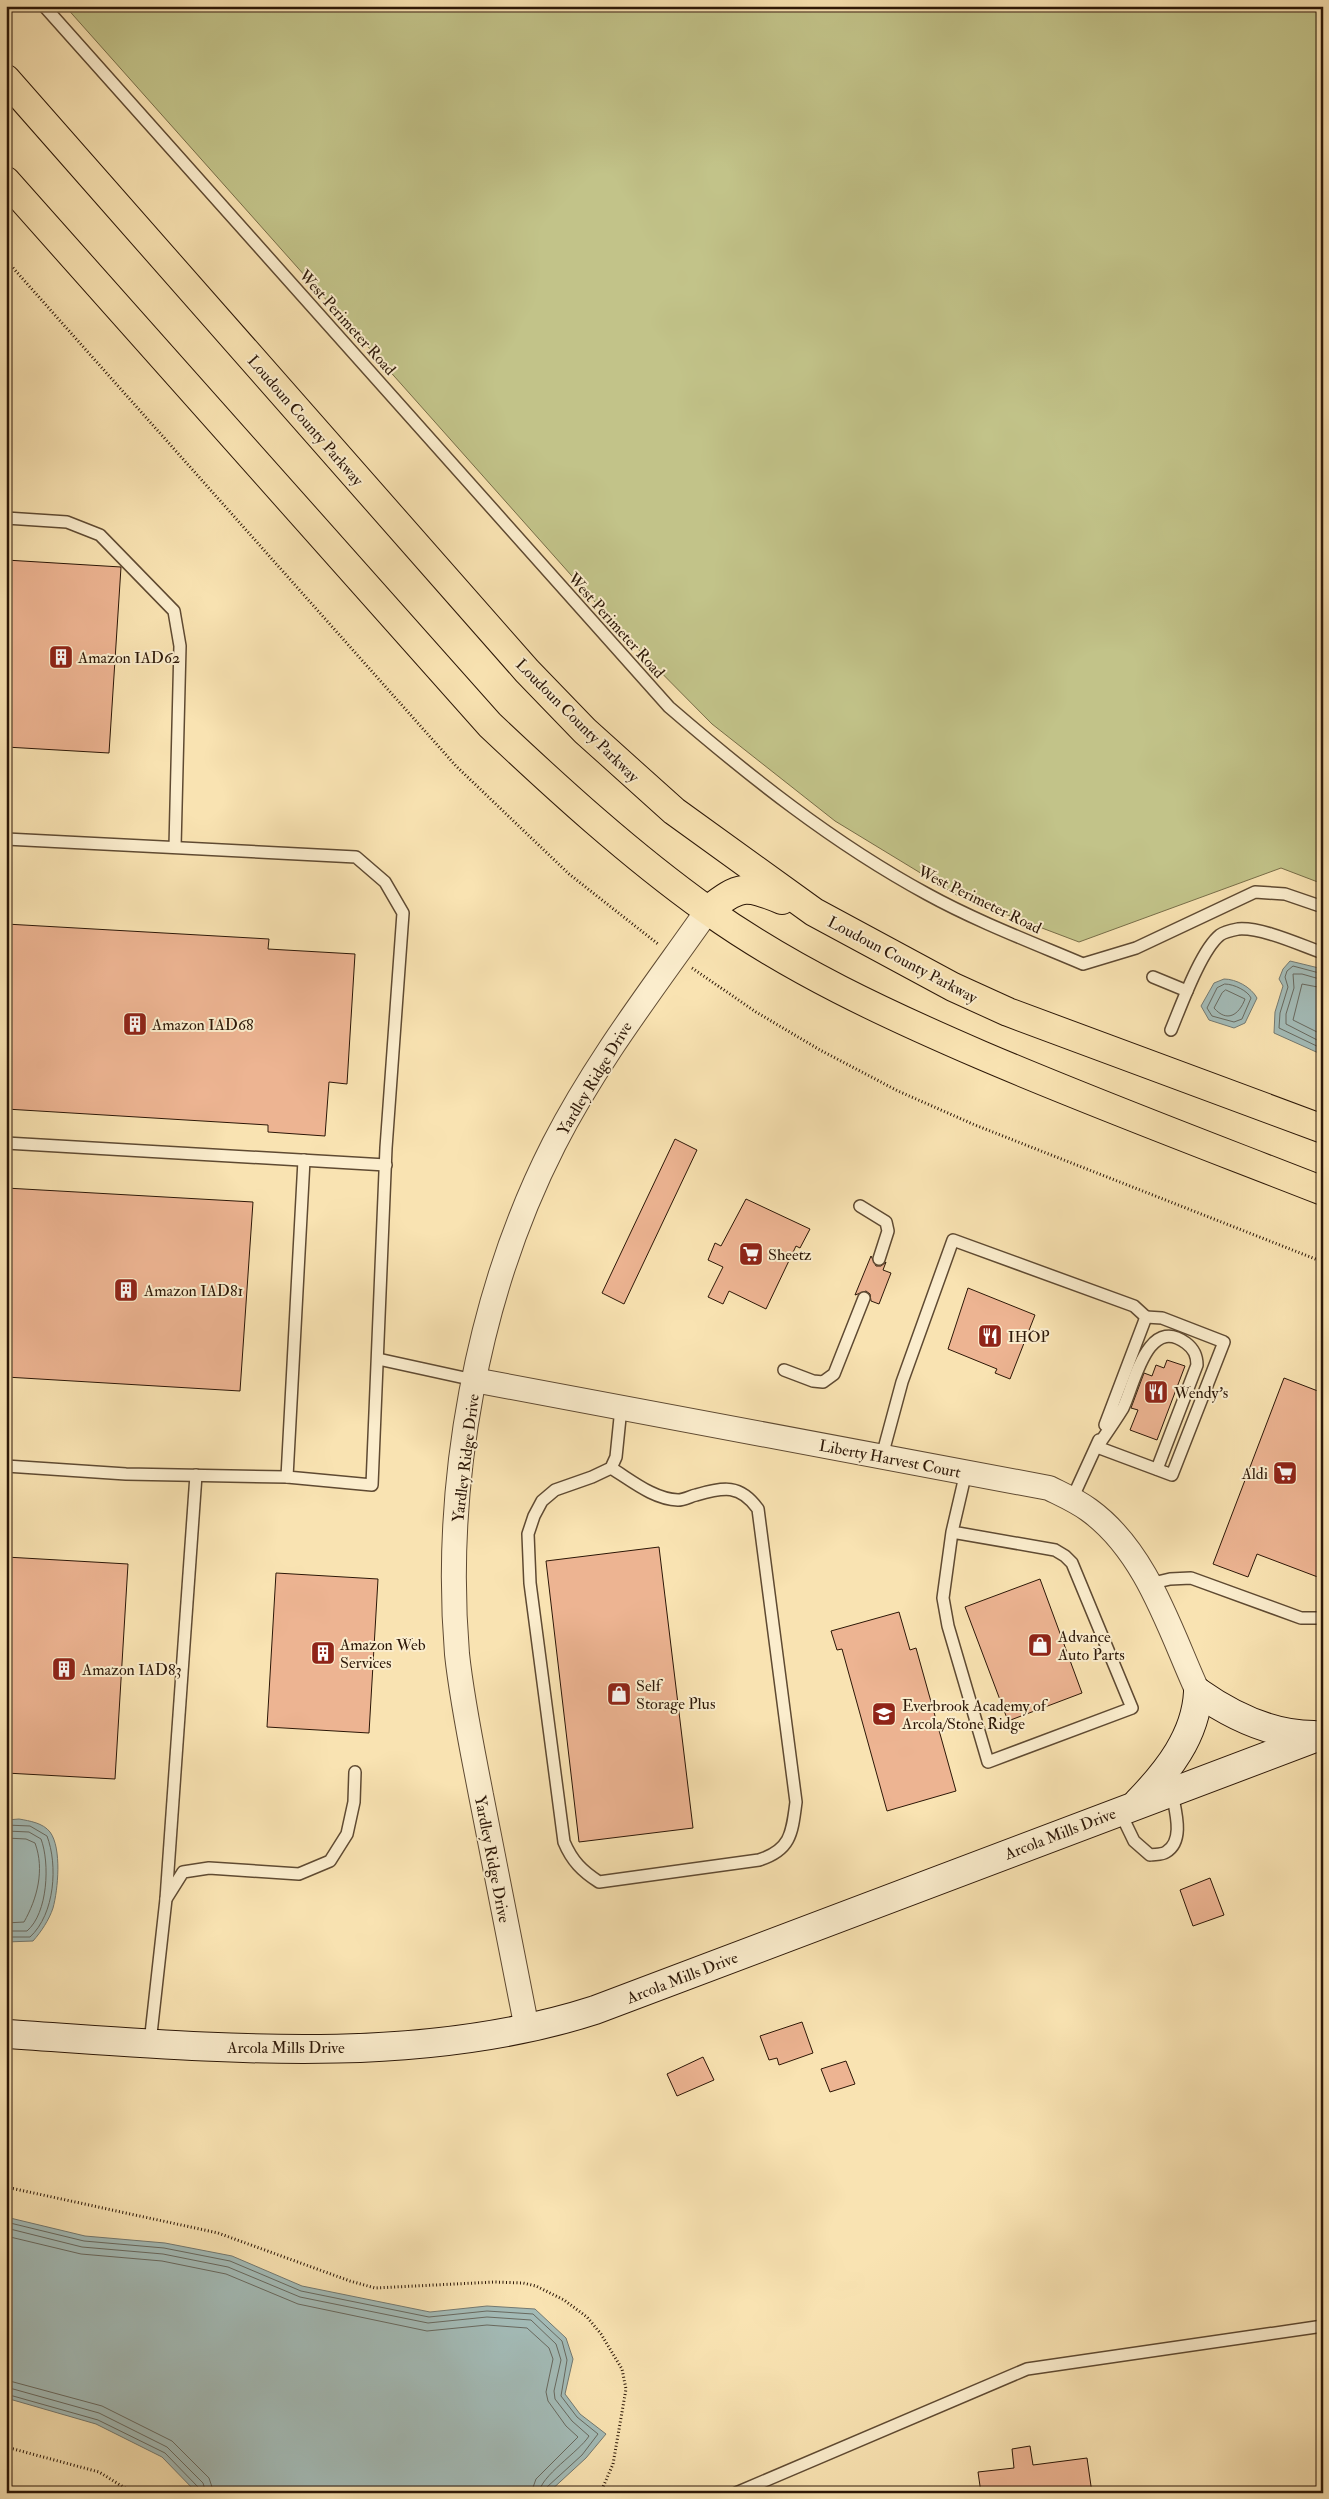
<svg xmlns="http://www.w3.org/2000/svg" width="1329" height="2499" viewBox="0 0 1329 2499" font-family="'IM FELL Double Pica',serif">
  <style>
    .green { fill: #c2c389; stroke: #776d48 }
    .water { fill: #a3bbb7; stroke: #737971 }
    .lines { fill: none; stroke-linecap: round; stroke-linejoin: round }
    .shore { stroke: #68695f; stroke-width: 1 }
    .building { fill: #edb492; stroke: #2c1707 }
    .lane-casing { stroke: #5f4a32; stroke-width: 14 }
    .street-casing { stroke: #5f4a32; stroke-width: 26 }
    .secondary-casing { stroke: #2c1707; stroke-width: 30 }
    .primary-casing { stroke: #2c1707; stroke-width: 30 }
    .path { stroke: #2c1707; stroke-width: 3; stroke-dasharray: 1 2.5; stroke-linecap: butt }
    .lane { stroke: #fbedcd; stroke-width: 11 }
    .street { stroke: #fbedcd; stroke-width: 24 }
    .secondary { stroke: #fbedcd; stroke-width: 28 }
    .primary { stroke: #f9e3b2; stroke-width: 28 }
    .labels { text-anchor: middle; stroke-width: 4; stroke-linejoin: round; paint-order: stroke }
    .street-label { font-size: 16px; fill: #2c1707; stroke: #fbedcd }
    .poi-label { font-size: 16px; fill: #2c1707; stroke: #fbedcd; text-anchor: start }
  </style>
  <rect width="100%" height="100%" fill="#f9e3b2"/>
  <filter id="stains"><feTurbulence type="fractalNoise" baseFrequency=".004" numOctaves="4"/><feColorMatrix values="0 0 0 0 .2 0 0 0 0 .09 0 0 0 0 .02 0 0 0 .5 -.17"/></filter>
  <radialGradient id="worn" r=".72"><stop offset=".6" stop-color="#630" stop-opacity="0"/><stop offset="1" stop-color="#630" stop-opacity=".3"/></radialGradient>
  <path class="green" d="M65,6H1323V884L1281,868L1079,942L960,897L835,821L712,724L627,638Z"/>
  <g class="water">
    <path d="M1290,961L1323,969V1055L1274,1033L1275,1012L1283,986L1279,979L1283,969Z"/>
    <path d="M1224,979C1236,979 1251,987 1257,998L1245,1023L1234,1028L1209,1020L1201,1006L1214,983Z"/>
    <path d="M19,1819C30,1821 43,1823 50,1832C62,1848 58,1890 53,1908C49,1920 41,1932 33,1941L6,1942V1820Z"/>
    <path d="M6,2217L85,2236L165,2243L232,2256L302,2286L430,2312L487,2306L535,2309L566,2338L573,2359L565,2394L580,2414L606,2434L586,2458L548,2493H197L162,2457L96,2424L6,2398Z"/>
  </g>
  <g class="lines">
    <g class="shore">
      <path d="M1323,974L1293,966L1287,971L1285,977L1288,987L1280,1013L1279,1028L1323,1049"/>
      <path d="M1323,980L1302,974H1293L1294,988L1286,1014V1024L1323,1043"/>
      <path d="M1225,984C1234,984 1248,991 1251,998L1242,1019L1234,1022L1212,1016L1207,1008L1217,988Z"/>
      <path d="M1323,988L1302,984L1293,1020L1323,1035"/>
      <path d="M1226,990L1245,999C1239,1015 1227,1023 1214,1008L1222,993Z"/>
      <path d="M6,1825L30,1826L47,1836C58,1865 55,1914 30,1937H6"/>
      <path d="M6,1831L29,1832L41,1839C50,1863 48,1913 27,1931H6"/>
      <path d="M6,1838L26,1839L35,1843C45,1870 37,1899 24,1922L6,1923"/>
      <path d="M6,2222L84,2241L164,2248L230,2261L301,2291L429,2317L487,2311L533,2314L562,2341L567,2360L561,2396L577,2417L598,2434L582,2455L547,2487L545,2493"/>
      <path d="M6,2228L82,2247L163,2254L228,2267L300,2297L428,2323L487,2317L531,2320L556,2344L561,2360L554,2391L555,2399L572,2421L589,2436C579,2452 540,2476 539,2493"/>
      <path d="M6,2236L81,2254L162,2261L226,2274L298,2304L427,2331L487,2325L527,2328L549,2348L553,2359L546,2392L548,2401L566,2426L578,2437L536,2479L531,2493"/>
      <path d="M6,2380L102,2406L172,2441L209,2478L214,2493"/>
      <path d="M6,2387L99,2413L167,2447L203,2483L206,2493"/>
      <path d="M6,2394L98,2420L165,2453L198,2487L200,2493"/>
    </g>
  </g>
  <g class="building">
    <path d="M6,560L121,567L109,753L6,747Z"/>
    <path d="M6,924L269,939L268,949L355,954L347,1084L329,1082L325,1136L268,1132V1125L6,1109Z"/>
    <path d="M675,1139L697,1150L624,1304L602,1293Z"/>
    <path d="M6,1188L253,1202L240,1391L6,1377Z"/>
    <path d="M746,1199L810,1229L800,1248L796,1246L766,1309L729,1291L723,1304L708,1297L723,1267L708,1260L715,1243L721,1246Z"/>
    <path d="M871,1256L876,1266H881L886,1262L883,1270L891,1273L879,1304L871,1301L870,1294L866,1291L855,1295Z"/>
    <path d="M968,1288L1035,1315L1010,1379L995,1373L997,1369L948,1349Z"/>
    <path d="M1167,1360L1185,1366L1157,1440L1130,1430L1138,1410L1131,1408L1144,1373L1152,1376L1156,1365L1164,1368Z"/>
    <path d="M1284,1378L1323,1393V1579L1257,1554L1248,1577L1213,1564Z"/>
    <path d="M659,1547L693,1828L579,1842L546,1561Z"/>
    <path d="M6,1557L128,1564L115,1779L6,1773Z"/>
    <path d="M276,1573L378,1579L369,1733L267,1727Z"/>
    <path d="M1040,1579L1082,1693L1008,1721L965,1607Z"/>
    <path d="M899,1612L910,1650L916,1648L956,1791L887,1811L842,1649L837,1650L831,1631Z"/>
    <path d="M1210,1878L1224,1915L1193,1926L1180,1890Z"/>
    <path d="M802,2022L813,2053L779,2065L777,2058L769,2060L760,2036Z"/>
    <path d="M703,2057L714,2080L677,2096L667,2074Z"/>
    <path d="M846,2061L855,2084L830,2092L821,2069Z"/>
    <path d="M1030,2446L1033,2465L1087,2458L1092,2493H981L978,2472L1014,2468L1012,2449Z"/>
  </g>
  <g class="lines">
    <defs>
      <g id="lane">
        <path d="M44,6L669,707C749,776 833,843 927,894C976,921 1031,942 1083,964L1136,948L1255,892L1285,894L1323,907"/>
        <path d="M6,518L67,522L100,535L174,611L180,646L175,847"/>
        <path d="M6,839L356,857L385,882L403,913L386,1148L372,1485L287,1477L304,1160"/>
        <path d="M1153,977L1187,991"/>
        <path d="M1171,1030C1181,1006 1201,950 1220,935C1224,932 1233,930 1238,929C1262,927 1300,945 1323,953"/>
        <path d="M6,1143L386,1165"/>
        <path d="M860,1206L886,1222L888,1231L879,1259"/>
        <path d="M378,1359L474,1380"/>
        <path d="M784,1370L813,1381L823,1382L834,1374L864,1298"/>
        <path d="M1105,1425L1146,1317"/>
        <path d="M1097,1447L1172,1475L1224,1342L1162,1318L1146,1317"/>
        <path d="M1097,1447C1106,1434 1115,1421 1123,1408C1134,1386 1147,1314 1186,1343C1194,1349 1197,1355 1197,1365L1157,1469"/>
        <path d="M882,1456L902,1382L953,1240L1134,1306L1146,1317"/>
        <path d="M6,1466L126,1474L287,1477"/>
        <path d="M611,1468C631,1480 653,1499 678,1500C684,1500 691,1496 696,1495C724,1487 740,1484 758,1509L796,1802C792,1833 791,1850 759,1860L599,1882C582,1871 572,1861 564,1842L530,1583L528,1534L534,1516L542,1501L555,1490L592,1477L611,1468L616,1457L621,1408"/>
        <path d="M1072,1499L1099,1440"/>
        <path d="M952,1532L1055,1550L1065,1556L1072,1563L1132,1708L988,1762L948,1626L943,1598L952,1532L966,1472"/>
        <path d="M1149,1584L1170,1579L1191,1578L1301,1618H1323"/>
        <path d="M1120,1812L1134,1841L1150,1855C1155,1854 1162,1855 1166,1852C1185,1841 1175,1810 1172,1793"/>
        <path d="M166,1899L196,1475"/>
        <path d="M150,2043L166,1899L183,1872L209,1868L299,1874L330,1861L347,1834L354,1802L355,1772"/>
        <path d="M736,2493L1027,2369L1323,2326"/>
      </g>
      <g id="street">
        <path d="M474,1380L1049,1488C1063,1495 1077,1501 1089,1510C1147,1552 1170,1631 1198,1692"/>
        <path d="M527,2029C511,1951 496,1873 481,1795C472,1748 462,1701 457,1654C443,1485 477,1295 554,1144C597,1060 654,987 708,910"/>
      </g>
      <g id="secondary">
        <path d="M1198,1692C1232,1716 1271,1735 1314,1735"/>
        <path d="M1138,1802C1167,1772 1196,1736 1198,1692"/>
        <path d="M6,2034C198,2046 409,2070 595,2010L1323,1735"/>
      </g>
      <g id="primary">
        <path d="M6,79L527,671L585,731L674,811L814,912L953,987L1008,1012L1323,1129"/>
        <path d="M6,181L490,725C559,790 629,854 707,910C791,970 886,1014 981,1055C1093,1103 1208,1146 1323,1191"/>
        <path d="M708,910C740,885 745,885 782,900"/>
      </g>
    </defs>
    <use href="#lane" class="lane-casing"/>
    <use href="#street" class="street-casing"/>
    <use href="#secondary" class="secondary-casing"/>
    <use href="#primary" class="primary-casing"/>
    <g class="path">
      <path d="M6,260L456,766L569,874L658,944"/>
      <path d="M692,968L756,1012L820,1050L898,1091L975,1125L1323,1262"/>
      <path d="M6,2187L218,2233L350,2281L375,2288L495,2282L523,2283L536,2286L564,2300L587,2317L601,2334L622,2369L626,2389L613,2464L603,2487L596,2493"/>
      <path d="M6,2447L99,2472L133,2493"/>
    </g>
    <use href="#lane" class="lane"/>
    <use href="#street" class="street"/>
    <use href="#secondary" class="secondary"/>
    <use href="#primary" class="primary"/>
  </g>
  <defs>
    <symbol id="building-square" viewBox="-11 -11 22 22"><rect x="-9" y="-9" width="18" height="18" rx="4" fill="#8f2418" stroke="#fbedcd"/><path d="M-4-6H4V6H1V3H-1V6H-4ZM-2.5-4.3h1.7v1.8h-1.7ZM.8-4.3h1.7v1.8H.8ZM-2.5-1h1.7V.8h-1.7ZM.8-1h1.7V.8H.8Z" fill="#fff"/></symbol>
    <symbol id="supermarket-square" viewBox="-11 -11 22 22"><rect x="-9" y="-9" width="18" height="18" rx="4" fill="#8f2418" stroke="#fbedcd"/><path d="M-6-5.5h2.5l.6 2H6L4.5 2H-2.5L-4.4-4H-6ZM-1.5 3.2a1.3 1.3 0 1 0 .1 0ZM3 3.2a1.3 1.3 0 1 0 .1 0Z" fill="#fff"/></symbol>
    <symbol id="restaurant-square" viewBox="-11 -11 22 22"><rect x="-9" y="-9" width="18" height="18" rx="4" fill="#8f2418" stroke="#fbedcd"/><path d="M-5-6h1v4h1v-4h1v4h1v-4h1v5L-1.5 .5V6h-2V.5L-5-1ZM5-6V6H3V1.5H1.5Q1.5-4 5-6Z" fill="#fff"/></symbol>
    <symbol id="shop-square" viewBox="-11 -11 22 22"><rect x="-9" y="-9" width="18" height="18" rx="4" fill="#8f2418" stroke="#fbedcd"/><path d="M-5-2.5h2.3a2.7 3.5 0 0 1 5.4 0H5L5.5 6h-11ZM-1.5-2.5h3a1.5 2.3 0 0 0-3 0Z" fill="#fff"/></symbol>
    <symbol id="school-square" viewBox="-11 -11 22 22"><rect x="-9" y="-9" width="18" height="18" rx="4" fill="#8f2418" stroke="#fbedcd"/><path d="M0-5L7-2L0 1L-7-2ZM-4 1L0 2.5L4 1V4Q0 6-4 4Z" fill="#fff"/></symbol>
  </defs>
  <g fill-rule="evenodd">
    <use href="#building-square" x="47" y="643" width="28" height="28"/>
    <use href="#building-square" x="121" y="1010" width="28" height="28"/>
    <use href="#supermarket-square" x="737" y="1240" width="28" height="28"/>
    <use href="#building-square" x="112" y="1276" width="28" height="28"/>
    <use href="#restaurant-square" x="976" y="1322" width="28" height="28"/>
    <use href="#restaurant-square" x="1142" y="1378" width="28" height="28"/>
    <use href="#supermarket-square" x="1271" y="1459" width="28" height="28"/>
    <use href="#shop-square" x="1026" y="1631" width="28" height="28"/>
    <use href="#building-square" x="309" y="1639" width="28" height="28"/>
    <use href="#building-square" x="50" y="1655" width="28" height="28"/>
    <use href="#shop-square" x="605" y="1680" width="28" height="28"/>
    <use href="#school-square" x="870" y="1700" width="28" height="28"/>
  </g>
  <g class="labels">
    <g class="street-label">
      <text transform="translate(348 322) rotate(48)" y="6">West Perimeter Road</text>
      <text transform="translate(306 420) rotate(49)" y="6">Loudoun County Parkway</text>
      <text transform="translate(617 625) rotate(48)" y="6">West Perimeter Road</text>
      <text transform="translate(578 720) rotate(45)" y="6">Loudoun County Parkway</text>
      <text transform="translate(980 899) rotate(26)" y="6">West Perimeter Road</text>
      <text transform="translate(903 959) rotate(28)" y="6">Loudoun County Parkway</text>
      <text transform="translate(594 1078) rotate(-59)" y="6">Yardley Ridge Drive</text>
      <text transform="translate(465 1458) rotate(-83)" y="6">Yardley Ridge Drive</text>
      <text transform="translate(890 1458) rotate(11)" y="6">Liberty Harvest Court</text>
      <text transform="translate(1060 1833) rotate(-21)" y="6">Arcola Mills Drive</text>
      <text transform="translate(493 1859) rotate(79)" y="6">Yardley Ridge Drive</text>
      <text transform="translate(682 1977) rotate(-21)" y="6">Arcola Mills Drive</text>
      <text x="286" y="2053">Arcola Mills Drive</text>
    </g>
    <g class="poi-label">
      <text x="78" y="663">Amazon IAD62</text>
      <text x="152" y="1030">Amazon IAD68</text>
      <text x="768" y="1260">Sheetz</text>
      <text x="144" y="1296">Amazon IAD81</text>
      <text x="1008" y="1342">IHOP</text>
      <text x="1174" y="1398">Wendy's</text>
      <text x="1268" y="1479" text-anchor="end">Aldi</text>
      <text x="1058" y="1642">Advance<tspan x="1058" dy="18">Auto Parts</tspan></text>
      <text x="340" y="1650">Amazon Web<tspan x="340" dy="18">Services</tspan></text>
      <text x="82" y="1675">Amazon IAD83</text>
      <text x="636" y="1691">Self<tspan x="636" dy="18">Storage Plus</tspan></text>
      <text x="902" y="1711">Everbrook Academy of<tspan x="902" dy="18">Arcola/Stone Ridge</tspan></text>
    </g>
  </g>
  <rect width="1329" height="2499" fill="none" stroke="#f9e3b2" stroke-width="25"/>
  <rect x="8" y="8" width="1314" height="2484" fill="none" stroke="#2c1707" stroke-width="2.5"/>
  <rect x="12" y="12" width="1304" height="2474" fill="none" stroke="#2c1707"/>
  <rect width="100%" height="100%" filter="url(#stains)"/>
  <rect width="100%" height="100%" fill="url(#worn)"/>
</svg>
